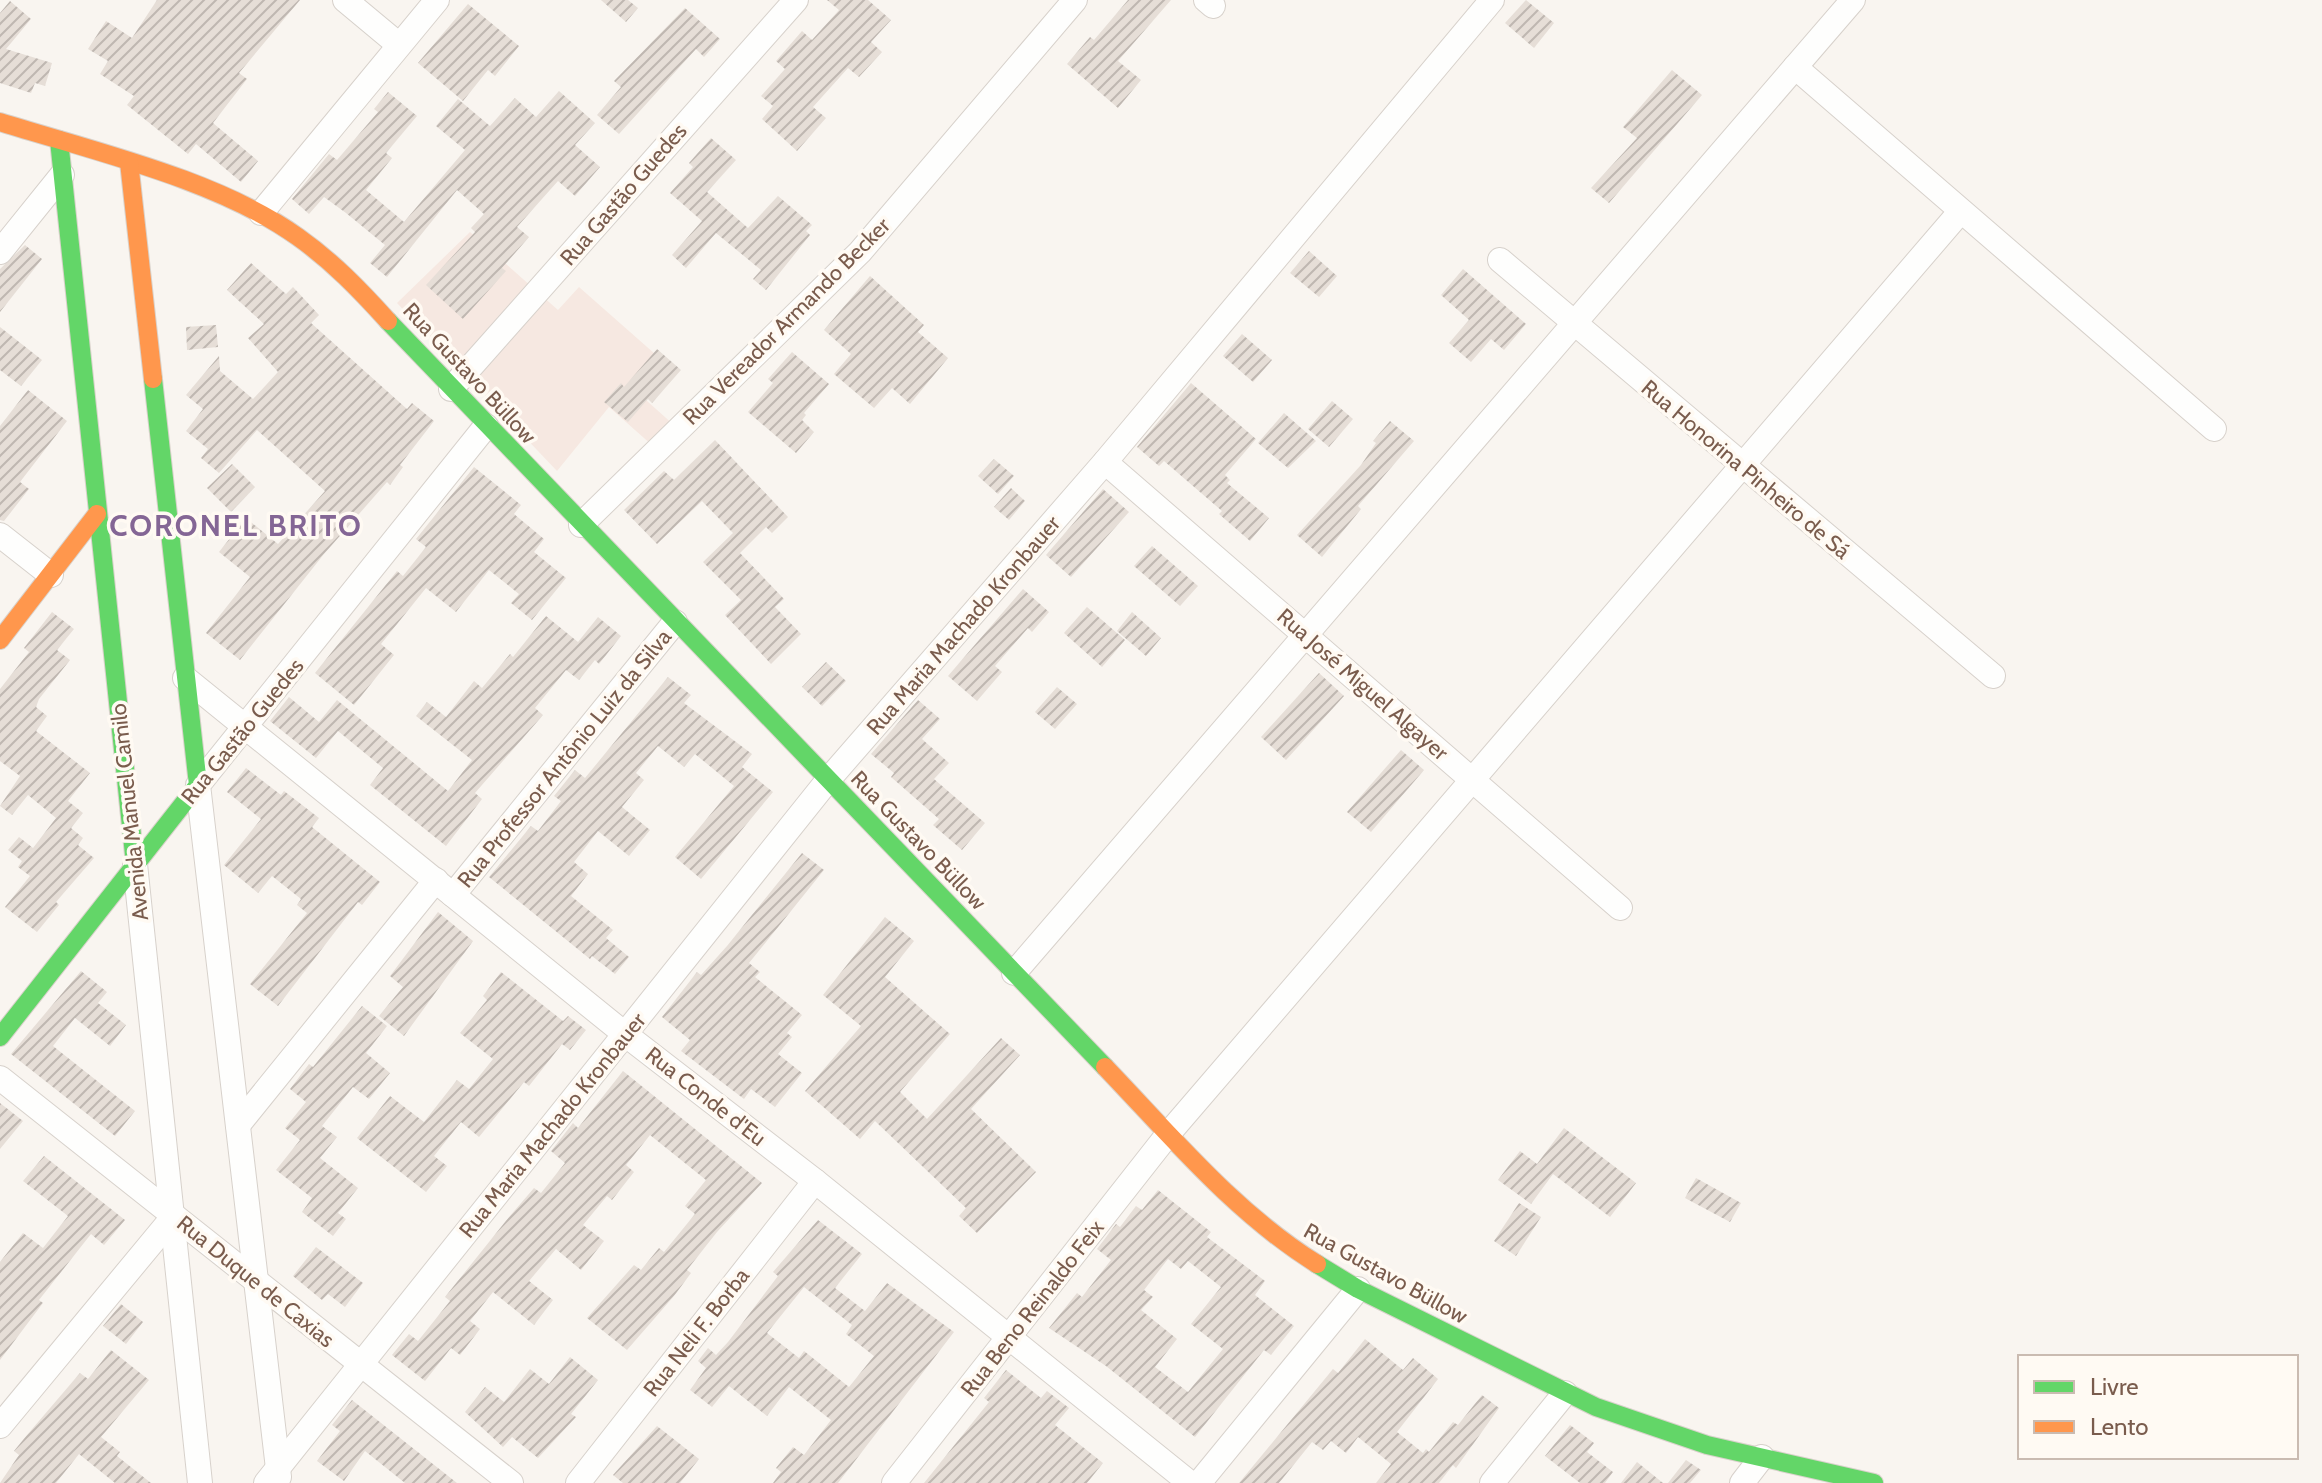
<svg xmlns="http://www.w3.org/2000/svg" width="2322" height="1483" viewBox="0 0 2322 1483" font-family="Cabin,sans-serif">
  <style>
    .commercial { fill: #f6e8e1 }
    .building { fill: url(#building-hatch); fill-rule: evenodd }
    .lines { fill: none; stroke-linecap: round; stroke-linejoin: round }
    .street-casing { stroke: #d7d1cb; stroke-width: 26 }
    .fast-casing { stroke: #d9d2cb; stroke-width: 20 }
    .slow-casing { stroke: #d9d2cb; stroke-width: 20 }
    .street { stroke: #fefefd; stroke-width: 24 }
    .fast { stroke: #63d668; stroke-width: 18 }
    .slow { stroke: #ff974d; stroke-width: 18 }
    .labels { text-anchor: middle; stroke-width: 7; stroke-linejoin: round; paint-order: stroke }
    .street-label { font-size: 22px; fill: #7a5c4d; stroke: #fffaf3 }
    .district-label { font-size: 30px; font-weight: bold; letter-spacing: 2px; fill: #846695; stroke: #fffaf3 }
  </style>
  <defs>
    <pattern id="building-hatch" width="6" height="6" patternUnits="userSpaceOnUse" patternTransform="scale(2)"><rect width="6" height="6" fill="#e6ded7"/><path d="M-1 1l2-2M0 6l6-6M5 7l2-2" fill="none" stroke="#bfb7b1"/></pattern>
  </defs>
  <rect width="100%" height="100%" fill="#f9f5f0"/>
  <path class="commercial" d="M470,232L558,310L579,287L655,354L628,384L675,426L653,446L609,407L557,471L397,303Z"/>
  <g class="building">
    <path d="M157,0H300L239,73L247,79L213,123L258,161L241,182L196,144L188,154L127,105L134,96L100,74L108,61L88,49L106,21L132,38Z"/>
    <path d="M601,0H628L638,8L626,22Z"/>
    <path d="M827,0H868L891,20L871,42L882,52L859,77L848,68L813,107L826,118L797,151L762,119L773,106L761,96L785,69L776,61L802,31L812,40L839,10Z"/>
    <path d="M1128,0H1171L1118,61L1141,80L1118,108L1067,64L1090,37L1094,40Z"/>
    <path d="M1526,0L1554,23L1534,48L1505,23Z"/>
    <path d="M10,1L31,19L6,49L52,63L45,86L35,83L31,93L0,83V13Z"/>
    <path d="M468,4L519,46L495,76L488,70L463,101L418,63Z"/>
    <path d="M685,8L720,39L704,57L696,49L619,134L597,115L621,87L614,81Z"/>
    <path d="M1672,70L1702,95L1609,203L1591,188L1637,138L1623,127Z"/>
    <path d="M559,91L595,123L575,145L600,167L575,196L558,181L517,227L529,237L502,268L506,271L463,319L426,285L475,232L471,228L484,214L457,190L387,277L370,263L385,245L346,213L324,197L309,214L292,199L329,154L337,160L378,112L374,109L388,92L417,116L386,153L392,158L366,190L404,222L465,150L436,126L458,99L490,126L515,98L536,117Z"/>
    <path d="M711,138L736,160L707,192L748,228L778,196L812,225L806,231L810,235L766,290L753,279L761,270L716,233L686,268L672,255L702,221L670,193L693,167L689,163Z"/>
    <path d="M25,245L42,259L0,312V269Z"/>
    <path d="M1309,251L1337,276L1319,297L1290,273Z"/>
    <path d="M251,263L286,294L293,287L319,315L311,323L407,409L412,403L434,421L400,465L403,467L390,485L387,482L324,554L240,660L206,633L250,577L219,552L246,518L278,544L325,491L257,430L219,473L201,458L208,449L186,431L203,409L186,395L219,356L220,371L253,399L278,372L248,338L264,324L227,290Z"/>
    <path d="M1463,269L1526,324L1504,350L1491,339L1471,362L1449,343L1469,320L1441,295Z"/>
    <path d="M870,276L924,325L918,332L948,358L910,404L892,388L874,408L834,374L851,354L824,330Z"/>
    <path d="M216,325L218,347L187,350L186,327Z"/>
    <path d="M0,327L42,360L21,386L0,370Z"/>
    <path d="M1242,334L1272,360L1253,382L1223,356Z"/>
    <path d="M657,349L681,370L652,403L648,399L628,422L604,402L621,383L624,387Z"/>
    <path d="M792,352L829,384L804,413L806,415L802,420L814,432L796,453L748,412L773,383L768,379Z"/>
    <path d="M1191,383L1256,439L1225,475L1230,480L1227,483L1269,518L1250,541L1219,514L1222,511L1164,461L1159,466L1137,447Z"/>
    <path d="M28,390L67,421L20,482L29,489L4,521L0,520V426Z"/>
    <path d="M1332,401L1353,419L1329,447L1308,429Z"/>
    <path d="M1284,413L1316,441L1288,468L1258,443Z"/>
    <path d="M1390,421L1414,441L1358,506L1361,509L1322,557L1297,535L1361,465L1376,443L1373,441Z"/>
    <path d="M715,440L788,517L772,533L766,527L740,553L784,599L775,607L801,634L771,664L725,615L741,600L703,562L733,533L702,501L657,544L624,510L664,471L674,480Z"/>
    <path d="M994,459L1014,476L998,494L978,476Z"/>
    <path d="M232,464L255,487L231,512L207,488Z"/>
    <path d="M474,467L521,505L514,514L544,539L534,552L566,578L532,620L511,603L519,594L489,570L456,612L426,588L381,644L394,655L354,705L315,673L397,571L403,576L426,547L416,539Z"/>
    <path d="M1011,488L1025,501L1009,520L994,507Z"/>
    <path d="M1103,489L1129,512L1071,577L1046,555Z"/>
    <path d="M1152,546L1198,586L1180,606L1134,566Z"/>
    <path d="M1023,589L1049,612L1032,632L1028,628L995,666L1002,672L977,701L948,676Z"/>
    <path d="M1087,607L1125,640L1102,667L1064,633Z"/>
    <path d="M52,612L74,629L57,650L70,660L39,699L36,707L47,716L36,731L90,773L68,801L83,813L71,828L83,838L78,845L94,858L56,902L59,905L37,932L5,907L30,876L18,867L22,861L8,850L19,837L33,848L56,818L28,795L12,815L0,806L20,776L0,761V689L29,652L24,648Z"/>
    <path d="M1132,612L1161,638L1146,656L1117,631Z"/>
    <path d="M546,616L578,642L598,617L621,636L599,664L595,660L579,680L566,670L535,708L543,715L475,793L482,799L446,846L370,785L383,768L338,731L316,758L270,721L289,697L319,722L337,700L448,791L472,760L416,716L427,702L446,717L474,681L482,688L510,654L513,657Z"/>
    <path d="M826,662L846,681L822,706L802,687Z"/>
    <path d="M1319,673L1344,696L1286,760L1261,737Z"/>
    <path d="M668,677L691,695L684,703L752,754L742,767L773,792L701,879L675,857L734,786L695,754L684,767L658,746L636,773L644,780L622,807L650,830L629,856L598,831L574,862L588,874L571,896L613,930L606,938L629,957L615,974L592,956L590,959L489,877L531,826L538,831L561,801L554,796L575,770L585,778Z"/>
    <path d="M1057,687L1077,704L1055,729L1035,712Z"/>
    <path d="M918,700L940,719L922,739L949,763L934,779L985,823L962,850L933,825L939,819L891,777L894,773L871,754Z"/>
    <path d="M1401,750L1424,770L1371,832L1347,812Z"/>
    <path d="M246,768L281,795L284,791L319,818L312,827L380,882L362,905L358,902L278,1006L250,984L307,913L297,905L301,899L272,876L258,893L224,865L261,819L227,792Z"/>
    <path d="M802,853L824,870L749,963L760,972L755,977L802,1015L787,1033L792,1037L778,1054L802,1073L775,1107L751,1089L744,1099L681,1051L690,1040L662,1017L697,972L701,975L727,946Z"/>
    <path d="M438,912L473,941L404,1036L379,1016L403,987L390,976Z"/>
    <path d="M885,917L914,941L885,977L950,1034L900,1092L927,1119L1001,1038L1020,1055L971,1109L1036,1172L977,1233L959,1216L966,1208L875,1121L860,1139L805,1091L861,1026L823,995Z"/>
    <path d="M81,971L107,992L98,1003L126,1025L110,1046L75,1018L53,1046L135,1111L115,1136L11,1054Z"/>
    <path d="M501,972L563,1021L568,1016L586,1030L570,1050L562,1044L529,1086L524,1082L479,1137L461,1122L434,1156L447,1166L426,1192L357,1138L390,1096L424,1122L457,1080L469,1089L493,1059L460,1033L487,1000L483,996Z"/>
    <path d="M362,1006L387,1026L366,1053L390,1073L369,1099L353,1087L322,1126L337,1137L320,1158L358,1188L338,1213L346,1219L333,1236L302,1212L312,1198L276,1170L300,1140L285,1128L306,1102L290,1089L309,1064L313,1067Z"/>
    <path d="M623,1071L762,1183L717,1232L687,1270L691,1273L674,1296L627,1350L587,1318L634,1265L641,1270L659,1248L664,1252L695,1214L685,1206L706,1180L650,1135L626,1165L634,1172L612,1200L607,1196L583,1225L604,1241L581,1270L556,1249L529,1281L553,1300L534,1325L493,1292L470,1321L480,1329L460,1355L451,1348L425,1381L392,1355L409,1334L418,1341L450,1301L445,1297L509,1217L534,1188L541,1193L565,1163L551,1151L573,1123L578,1128Z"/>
    <path d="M0,1103L23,1121L0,1149Z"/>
    <path d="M1564,1128L1636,1183L1610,1217L1553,1174L1531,1204L1498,1180L1520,1151L1537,1164Z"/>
    <path d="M44,1156L125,1220L104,1245L91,1234L39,1300L43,1303L0,1360V1262L23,1233L43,1248L68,1216L23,1181Z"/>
    <path d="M1696,1178L1741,1203L1730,1222L1685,1198Z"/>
    <path d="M1158,1190L1211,1232L1207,1237L1265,1281L1255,1295L1294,1326L1271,1355L1264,1350L1195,1437L1106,1366L1049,1328L1077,1293L1082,1297L1111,1260L1097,1249L1116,1224L1120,1227L1136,1206L1142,1210ZM1168,1259L1181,1269L1188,1261L1221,1287L1191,1324L1223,1349L1188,1392L1155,1367L1177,1339L1141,1310L1153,1297L1144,1290Z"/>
    <path d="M1519,1203L1541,1217L1516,1256L1494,1241Z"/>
    <path d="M818,1220L862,1254L835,1288L865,1311L887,1283L954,1332L838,1483H773L781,1472L776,1468L793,1447L804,1455L831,1420L789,1387L767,1416L729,1386L712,1407L690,1390L706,1368L698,1361L708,1348L716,1355L728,1342L778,1276L773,1272ZM804,1287L852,1325L846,1334L874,1356L849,1387L804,1351L799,1358L767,1333Z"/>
    <path d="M316,1247L363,1283L345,1307L328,1294L322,1300L293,1276Z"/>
    <path d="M121,1304L143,1322L126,1344L103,1326Z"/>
    <path d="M1365,1339L1403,1370L1413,1358L1438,1379L1397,1432L1423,1453L1426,1449L1429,1452L1453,1422L1458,1425L1482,1395L1499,1408L1456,1468L1453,1465L1439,1483H1376L1391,1464L1358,1437L1346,1453L1331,1441L1323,1450L1312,1442L1279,1483H1239L1333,1369L1338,1373Z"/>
    <path d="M111,1350L149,1380L101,1437L120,1452L117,1456L151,1483H115L79,1454L56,1483H0L19,1455L14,1451L27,1435L80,1373L88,1379Z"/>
    <path d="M570,1357L598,1380L571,1414L576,1417L538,1458L512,1437L503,1447L465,1412L485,1387L504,1402L530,1369L549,1384Z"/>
    <path d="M1006,1370L1041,1398L1047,1391L1069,1408L1055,1425L1103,1463L1087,1483H924L989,1402L984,1398Z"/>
    <path d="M352,1400L457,1483H405L365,1451L344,1481L317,1461L340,1431L332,1425Z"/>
    <path d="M1570,1425L1594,1443L1587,1452L1613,1472L1605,1483H1580L1545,1456Z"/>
    <path d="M657,1426L699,1459L680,1483H623L613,1475Z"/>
    <path d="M1686,1460L1701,1470L1690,1483H1668Z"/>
    <path d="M1637,1462L1663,1483H1621Z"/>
  </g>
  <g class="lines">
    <defs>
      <g id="street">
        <path d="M345,0L399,45"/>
        <path d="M1206,0L1213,6"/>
        <path d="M1795,67L2214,429"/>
        <path d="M261,213L437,0"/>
        <path d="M0,252L62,175"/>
        <path d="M1500,260L1993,676"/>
        <path d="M451,389L796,0"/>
        <path d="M1105,462L1620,908"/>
        <path d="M581,525L860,252L1075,0"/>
        <path d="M0,535L51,575"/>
        <path d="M185,678L626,1035L815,1181L1190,1483"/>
        <path d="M135,864L200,1483"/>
        <path d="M453,895L675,622"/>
        <path d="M1014,973L1853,0"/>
        <path d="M0,1078L511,1483"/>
        <path d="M238,1125L436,880"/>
        <path d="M0,1426L174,1216"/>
        <path d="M279,1477L198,785L486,426"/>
        <path d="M266,1483L828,780L1105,462L1492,0"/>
        <path d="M578,1483L815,1181"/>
        <path d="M894,1483L1169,1133L1960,212"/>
        <path d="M1199,1483L1358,1289"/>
        <path d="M1492,1483L1565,1393"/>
        <path d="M1742,1483L1762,1457"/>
      </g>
      <g id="fast">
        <path d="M59,140L135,864"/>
        <path d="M388,321L1105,1067"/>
        <path d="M0,1037L198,785L153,379"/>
        <path d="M1317,1264L1358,1289L1596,1407L1707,1445L1874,1483"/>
      </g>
      <g id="slow">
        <path d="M0,122C93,151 219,180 298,237C332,261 360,290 388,321"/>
        <path d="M129,162L153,379"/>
        <path d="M0,640L97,514"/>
        <path d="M1105,1067C1172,1137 1235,1213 1317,1264"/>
      </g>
    </defs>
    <use href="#street" class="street-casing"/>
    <use href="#fast" class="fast-casing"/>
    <use href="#slow" class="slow-casing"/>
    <use href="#street" class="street"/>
    <use href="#fast" class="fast"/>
    <use href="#slow" class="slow"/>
  </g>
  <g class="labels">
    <g class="street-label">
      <text transform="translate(623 194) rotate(-49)" y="8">Rua Gastão Guedes</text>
      <text transform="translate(786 321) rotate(-45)" y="8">Rua Vereador Armando Becker</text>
      <text transform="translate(470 373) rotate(47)" y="8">Rua Gustavo Büllow</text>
      <text transform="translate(1746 469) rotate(40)" y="8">Rua Honorina Pinheiro de Sá</text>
      <text transform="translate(963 625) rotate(-49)" y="8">Rua Maria Machado Kronbauer</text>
      <text transform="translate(1363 684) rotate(41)" y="8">Rua José Miguel Algayer</text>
      <text transform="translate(242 731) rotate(-51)" y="8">Rua Gastão Guedes</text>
      <text transform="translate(564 758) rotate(-51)" y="8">Rua Professor Antônio Luiz da Silva</text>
      <text transform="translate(129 812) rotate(-96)" y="8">Avenida Manuel Camilo</text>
      <text transform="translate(919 840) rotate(46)" y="8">Rua Gustavo Büllow</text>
      <text transform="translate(706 1096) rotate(38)" y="8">Rua Conde d'Eu</text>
      <text transform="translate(552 1125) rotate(-51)" y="8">Rua Maria Machado Kronbauer</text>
      <text transform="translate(1386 1273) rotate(29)" y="8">Rua Gustavo Büllow</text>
      <text transform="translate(256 1281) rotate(39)" y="8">Rua Duque de Caxias</text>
      <text transform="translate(1032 1308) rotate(-52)" y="8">Rua Beno Reinaldo Feix</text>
      <text transform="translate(696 1332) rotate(-52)" y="8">Rua Neli F. Borba</text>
    </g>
    <g class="district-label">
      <text x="236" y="536">CORONEL BRITO</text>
    </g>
  </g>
  <rect x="2018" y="1355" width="280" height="104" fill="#fffaf3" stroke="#cabbb1" stroke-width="2"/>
  <rect x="2034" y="1381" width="40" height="12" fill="#63d668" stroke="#cabbb1" stroke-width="2"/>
  <text x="2090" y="1395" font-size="24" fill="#7a5c4d">Livre</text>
  <rect x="2034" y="1421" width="40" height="12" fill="#ff974d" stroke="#cabbb1" stroke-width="2"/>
  <text x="2090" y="1435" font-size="24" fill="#7a5c4d">Lento</text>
</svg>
